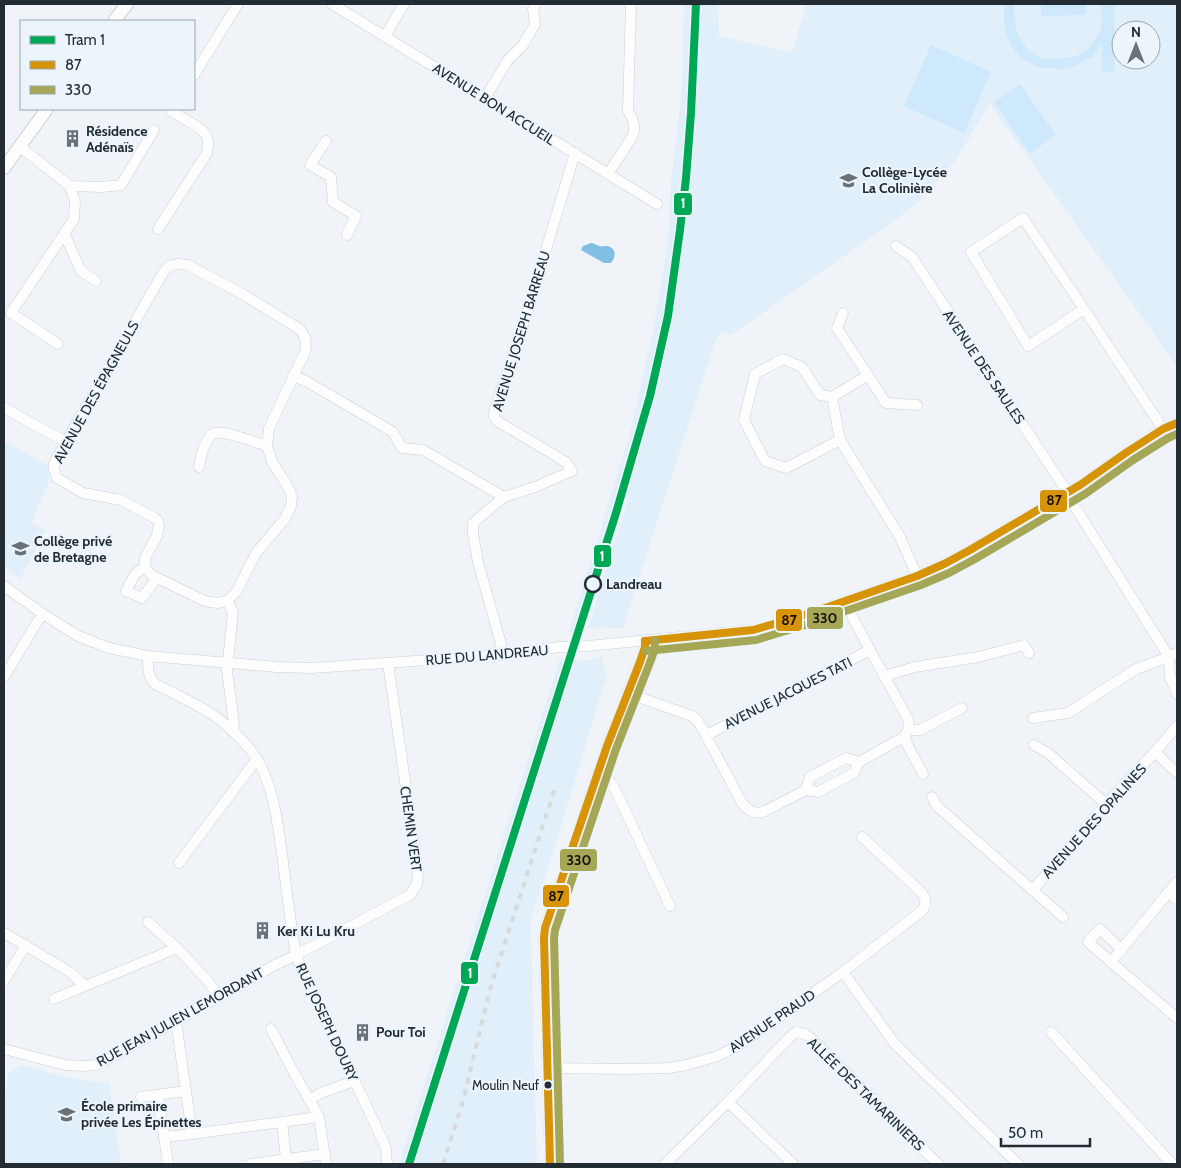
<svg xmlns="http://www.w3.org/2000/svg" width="1181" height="1168" viewBox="0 0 1181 1168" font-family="Cabin,sans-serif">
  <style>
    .built { fill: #e0effa; fill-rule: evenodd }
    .green { fill: #cee9fb }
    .water { fill: #80bee3 }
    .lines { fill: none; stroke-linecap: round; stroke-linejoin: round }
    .minor-casing { stroke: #c9cfd4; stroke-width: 11 }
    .tertiary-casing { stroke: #c9cfd4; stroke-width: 14 }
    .minor { stroke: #fdfdfe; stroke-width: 10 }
    .tertiary { stroke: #fdfdfe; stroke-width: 12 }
    .rail { stroke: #d7d9da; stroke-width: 4; stroke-dasharray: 6 6; stroke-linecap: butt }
    .bus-1-casing { stroke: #ecf5fc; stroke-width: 11 }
    .bus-2-casing { stroke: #ecf5fc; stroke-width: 11 }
    .bus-1 { stroke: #d79408; stroke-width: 8 }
    .bus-2 { stroke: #a5a756; stroke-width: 8 }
    .tram-1-casing { stroke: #ecf5fc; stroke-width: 11 }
    .tram-1 { stroke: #00a754; stroke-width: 8 }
    .stop-dot { fill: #ecf5fc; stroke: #232c32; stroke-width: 2.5 }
    .bus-dot { fill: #232c32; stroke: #ecf5fc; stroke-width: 2 }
    .labels { text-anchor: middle; stroke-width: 4; stroke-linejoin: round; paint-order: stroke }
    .bus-label { font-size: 13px; fill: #232c32; stroke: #ecf5fc; text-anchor: end }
    .street-label { font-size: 14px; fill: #232c32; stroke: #ecf5fc }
    .poi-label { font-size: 14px; font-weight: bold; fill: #232c32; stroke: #ecf5fc; text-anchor: start }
    .stop-label { font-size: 14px; font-weight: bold; fill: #232c32; stroke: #ecf5fc; text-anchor: start }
    .line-badge { stroke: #ecf5fc; stroke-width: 2 }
    .badge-label { font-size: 14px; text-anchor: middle; font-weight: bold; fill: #fff }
    .pale-badge-label { font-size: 14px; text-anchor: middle; font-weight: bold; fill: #111 }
  </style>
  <rect width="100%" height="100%" fill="#f0f4f8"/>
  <g class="built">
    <path d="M684,4H718L719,36L792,53L806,4H1177V366L990,104L955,161L920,200L897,219L730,336L728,333L720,332L714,345L623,628H610L604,627L597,629L592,627L588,628L628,498L625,496L621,507L580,635L569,632L631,430L653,331L668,242L671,179L682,88ZM1121,30H1151V60H1121Z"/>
    <path d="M4,441L48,465L49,478L47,481L49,482L31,523L46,530L20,579L4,567Z"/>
    <path d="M600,656L603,657L602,662L607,674L555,846L531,917L532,987L537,1164H399L560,659L576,661L592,660L593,657L599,659Z"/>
    <path d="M21,1065L75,1079L109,1083L121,1164H4V1106L8,1074Z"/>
  </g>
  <g class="green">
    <path d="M1004,4H1014C1014,17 1014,30 1022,41C1025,47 1032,54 1038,57C1049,61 1070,59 1080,54C1089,50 1096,39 1100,31C1103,23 1101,12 1101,4H1114V72H1102V44L1092,57L1074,66L1061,69L1037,67L1019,56L1011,45L1006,33L1004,19Z"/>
    <path d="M1041,4H1086V15L1041,16Z"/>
    <path d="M931,45L991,72L964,133L904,106Z"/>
    <path d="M1020,84L1056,135L1030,154L994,102Z"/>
  </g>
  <path class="water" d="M591,243C594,243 596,245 599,246C600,247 605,246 607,246C617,248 616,257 611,263H604L581,250L583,246Z"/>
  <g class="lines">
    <defs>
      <g id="minor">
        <path d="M332,4L657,204"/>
        <path d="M385,36L404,4"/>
        <path d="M194,75L238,4"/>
        <path d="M485,98L508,60L523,45L535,24L533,9L536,4"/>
        <path d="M326,141L310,165L331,177L333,202L356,216L347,235"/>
        <path d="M19,146L70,186L102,187L121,185L154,130"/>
        <path d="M608,174L632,137C636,127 634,120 628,111L631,4"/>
        <path d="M158,229L207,153C208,147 209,142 207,137C203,127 180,117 171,111L173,109"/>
        <path d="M64,233L81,271L96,281"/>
        <path d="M896,246L912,257L1064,487L1070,499L1169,657L1177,653"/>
        <path d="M1084,309L1028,346L971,252L1023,218L1084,309L1163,429"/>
        <path d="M843,313L837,328L886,403L917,405"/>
        <path d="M58,344L11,313L74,219L75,201L70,186"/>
        <path d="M293,376L306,381L393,432L402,448L423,450L504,497"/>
        <path d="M832,397L868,375"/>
        <path d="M4,408L66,442"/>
        <path d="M840,440L832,397L820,395L802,367L783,359L755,374L744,420L765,461L786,468L840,440L900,537L917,576"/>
        <path d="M199,467C200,458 205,437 215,433C224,430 257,443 267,446"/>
        <path d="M145,567L135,574L126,591L142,598L157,578"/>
        <path d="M4,586L43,614L78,636L109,648L148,656L277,667L312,668L502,655L560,647L587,646L753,630L802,616L917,576L944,564L970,550L1080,485L1127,452L1163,429L1177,423"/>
        <path d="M847,600L853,618L870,650L908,719L909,728L905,736L907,744L923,774"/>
        <path d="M227,601L217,603L205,601L151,575L145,567V558L157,536L158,530L159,525L157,520L153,517L121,500L83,493L57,478L54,469V464L66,442L163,273L168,267L173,265L178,264L188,265L244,295L298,328C306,335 307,342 305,352L269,428L267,446L272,462L287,485L292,496L291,506L284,520L256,553L237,591L227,601L233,612L227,670L234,724L233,732"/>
        <path d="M502,655L501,644L478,562L473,534V523L504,497L535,487L572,471L566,462L497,421L494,416L495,408L528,310L575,153"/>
        <path d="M148,656C148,668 147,674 155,684C177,695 200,705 219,719C233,731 249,745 258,761C274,789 277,821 282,853C286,887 290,921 296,955L302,970L383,1141L386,1149L387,1164"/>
        <path d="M884,676L915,667L978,657L1024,645L1029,653"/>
        <path d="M4,677L36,624L43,614"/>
        <path d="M627,693L692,716L697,720L702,728L742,803C748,811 754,814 763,812L806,790"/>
        <path d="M1033,718L1068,713L1136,669L1169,657L1170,677L1177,694"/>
        <path d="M908,730H920L962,708"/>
        <path d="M707,735L870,650"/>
        <path d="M1034,745L1048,753L1106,804"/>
        <path d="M1155,752L1177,773"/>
        <path d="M859,762L846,758L810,777L806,790L818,792L854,773L859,762L902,738L905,736"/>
        <path d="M597,774L607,778L613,785L670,906"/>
        <path d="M932,797L937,806L1063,917"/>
        <path d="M179,863L257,759"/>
        <path d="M1177,882L1111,962L1177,1018"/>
        <path d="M1033,890L1106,804L1155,752L1177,726"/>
        <path d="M1168,893L1177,899"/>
        <path d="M148,922L177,948"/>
        <path d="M4,933L70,972L85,986L177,948L208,981L218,996"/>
        <path d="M1111,962L1088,942L1100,929L1122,950"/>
        <path d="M843,972L895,1044L1018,1164"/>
        <path d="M4,981L26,945"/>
        <path d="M54,999L85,986"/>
        <path d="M175,1020L177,1028L192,1134L319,1117"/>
        <path d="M271,1029L293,1071L319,1117L326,1164"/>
        <path d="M1051,1032L1172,1164"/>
        <path d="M4,1049L65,1065L85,1066L95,1065L105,1061L273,966L296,955L410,895L417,884L418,871L388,663"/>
        <path d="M548,1068L628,1069L669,1068L686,1065L715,1057L738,1046L843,972L923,910C927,902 926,898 920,891L862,837"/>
        <path d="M158,1095L168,1164"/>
        <path d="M141,1097L186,1091"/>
        <path d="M309,1100L321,1093L354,1081"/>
        <path d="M728,1102L793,1164"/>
        <path d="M282,1122L286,1159"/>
        <path d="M164,1137L192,1134"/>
        <path d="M251,1164L325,1154"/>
        <path d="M550,1164L544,938L545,928L607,746L640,662L645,647V641"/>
        <path d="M665,1164L728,1102L788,1039L796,1032L805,1034L813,1040L938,1164"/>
      </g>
      <g id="tertiary">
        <path d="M114,21L127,4"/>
        <path d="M4,168L47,109"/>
      </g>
    </defs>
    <use href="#minor" class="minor-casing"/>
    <use href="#tertiary" class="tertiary-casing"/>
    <use href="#minor" class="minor"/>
    <use href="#tertiary" class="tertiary"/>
    <path class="rail" d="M443,1164L463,1101L490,989L556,785"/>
    <defs>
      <g id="bus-1">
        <path d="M645,641L753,630L802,616L917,576L944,564L970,550L1080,485L1127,452L1163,429L1177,423"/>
        <path d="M550,1164L544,938L545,928L607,746L640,662L645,647V641"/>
      </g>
      <g id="bus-2">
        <path d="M646,651L756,640L805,625L921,585L949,573L975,559L1085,494L1133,460L1168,438L1177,434"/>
        <path d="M560,1164L554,938L555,930L616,749L649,665L655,649V641"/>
      </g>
    </defs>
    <use href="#bus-1" class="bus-1-casing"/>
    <use href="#bus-2" class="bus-2-casing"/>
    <use href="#bus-1" class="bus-1"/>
    <use href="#bus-2" class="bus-2"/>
    <defs>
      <path id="tram-1" d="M409,1164L616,513L650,396L668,316L680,230L686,178L691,113L696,4"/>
    </defs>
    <use href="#tram-1" class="tram-1-casing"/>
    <use href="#tram-1" class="tram-1"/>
  </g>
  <defs>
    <symbol id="building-bare" viewBox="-9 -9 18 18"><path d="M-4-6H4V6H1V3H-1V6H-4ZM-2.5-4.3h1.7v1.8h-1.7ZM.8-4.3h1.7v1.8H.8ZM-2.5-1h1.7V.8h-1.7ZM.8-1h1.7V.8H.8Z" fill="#6b7277" stroke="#ecf5fc" stroke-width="2.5" paint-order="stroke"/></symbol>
    <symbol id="school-bare" viewBox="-9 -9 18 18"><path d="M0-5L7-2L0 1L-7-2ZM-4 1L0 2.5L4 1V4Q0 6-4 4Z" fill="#6b7277" stroke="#ecf5fc" stroke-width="2.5" paint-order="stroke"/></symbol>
  </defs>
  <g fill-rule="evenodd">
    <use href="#building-bare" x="60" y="126" width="25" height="25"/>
    <use href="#school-bare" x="836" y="168" width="25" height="25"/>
    <use href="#school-bare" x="8" y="536" width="25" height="25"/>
    <use href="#building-bare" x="250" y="918" width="25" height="25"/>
    <use href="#building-bare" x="350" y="1020" width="25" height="25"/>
    <use href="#school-bare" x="54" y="1102" width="25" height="25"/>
  </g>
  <circle class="stop-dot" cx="593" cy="584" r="8"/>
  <circle class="bus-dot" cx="548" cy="1085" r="4.5"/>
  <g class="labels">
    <g class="bus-label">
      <text x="539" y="1090">Moulin Neuf</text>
    </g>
    <g class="street-label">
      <text transform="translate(494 104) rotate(32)" y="5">AVENUE BON ACCUEIL</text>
      <text transform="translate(521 331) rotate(-73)" y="5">AVENUE JOSEPH BARREAU</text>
      <text transform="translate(984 367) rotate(56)" y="5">AVENUE DES SAULES</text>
      <text transform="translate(96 392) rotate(-61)" y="5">AVENUE DES ÉPAGNEULS</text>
      <text transform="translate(487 655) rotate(-5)" y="5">RUE DU LANDREAU</text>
      <text transform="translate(788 693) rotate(-27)" y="5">AVENUE JACQUES TATI</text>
      <text transform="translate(1094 821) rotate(-48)" y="5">AVENUE DES OPALINES</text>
      <text transform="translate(411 829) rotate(82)" y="5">CHEMIN VERT</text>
      <text transform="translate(180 1017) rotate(-29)" y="5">RUE JEAN JULIEN LEMORDANT</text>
      <text transform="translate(772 1021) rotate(-34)" y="5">AVENUE PRAUD</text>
      <text transform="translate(327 1022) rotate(65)" y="5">RUE JOSEPH DOURY</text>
      <text transform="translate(866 1094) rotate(44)" y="5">ALLÉE DES TAMARINIERS</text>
    </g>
    <g class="poi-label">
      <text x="86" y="136">Résidence<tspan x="86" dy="16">Adénaïs</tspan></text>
      <text x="862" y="177">Collège-Lycée<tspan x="862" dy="16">La Colinière</tspan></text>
      <text x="34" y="546">Collège privé<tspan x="34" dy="16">de Bretagne</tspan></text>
      <text x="277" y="936">Ker Ki Lu Kru</text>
      <text x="376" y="1037">Pour Toi</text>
      <text x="81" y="1111">École primaire<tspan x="81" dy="16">privée Les Épinettes</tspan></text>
    </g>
    <g class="stop-label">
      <text x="606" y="589">Landreau</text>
    </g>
  </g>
  <g class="line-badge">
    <rect x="673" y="192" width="20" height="24" rx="5" fill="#00a754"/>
    <rect x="1039" y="489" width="29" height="24" rx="5" fill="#d79408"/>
    <rect x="593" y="544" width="19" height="24" rx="5" fill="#00a754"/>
    <rect x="806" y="606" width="38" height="24" rx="5" fill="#a5a756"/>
    <rect x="775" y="608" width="28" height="24" rx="5" fill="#d79408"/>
    <rect x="559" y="848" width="39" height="24" rx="5" fill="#a5a756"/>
    <rect x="542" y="884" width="28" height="24" rx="5" fill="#d79408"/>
    <rect x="460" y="961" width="19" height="24" rx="5" fill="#00a754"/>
  </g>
  <g class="badge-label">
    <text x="683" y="208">1</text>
    <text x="602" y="561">1</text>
    <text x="470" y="978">1</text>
  </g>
  <g class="pale-badge-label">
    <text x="1054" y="505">87</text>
    <text x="825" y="623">330</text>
    <text x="789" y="625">87</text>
    <text x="579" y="865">330</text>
    <text x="556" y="901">87</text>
  </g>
  <rect width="1181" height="1168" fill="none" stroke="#232c32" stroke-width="10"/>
  <rect x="20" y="20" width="175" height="90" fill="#ecf5fc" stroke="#9ca5ab"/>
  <rect x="30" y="36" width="25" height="8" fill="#00a754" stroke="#9ca5ab"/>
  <text x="65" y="45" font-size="15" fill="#232c32">Tram 1</text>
  <rect x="30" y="61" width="25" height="8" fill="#d79408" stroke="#9ca5ab"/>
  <text x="65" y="70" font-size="15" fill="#232c32">87</text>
  <rect x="30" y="86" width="25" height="8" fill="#a5a756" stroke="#9ca5ab"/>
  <text x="65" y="95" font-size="15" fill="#232c32">330</text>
  <g transform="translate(1136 45)"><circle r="24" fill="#ecf5fc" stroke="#9ca5ab"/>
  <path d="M0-4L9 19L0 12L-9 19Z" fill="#6b7277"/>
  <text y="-8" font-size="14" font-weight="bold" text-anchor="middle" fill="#232c32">N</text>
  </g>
  <path d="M1001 1138v8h89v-8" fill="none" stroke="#232c32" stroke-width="2.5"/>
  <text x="1008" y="1138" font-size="15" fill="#232c32" stroke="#ecf5fc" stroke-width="4" paint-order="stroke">50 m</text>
</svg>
